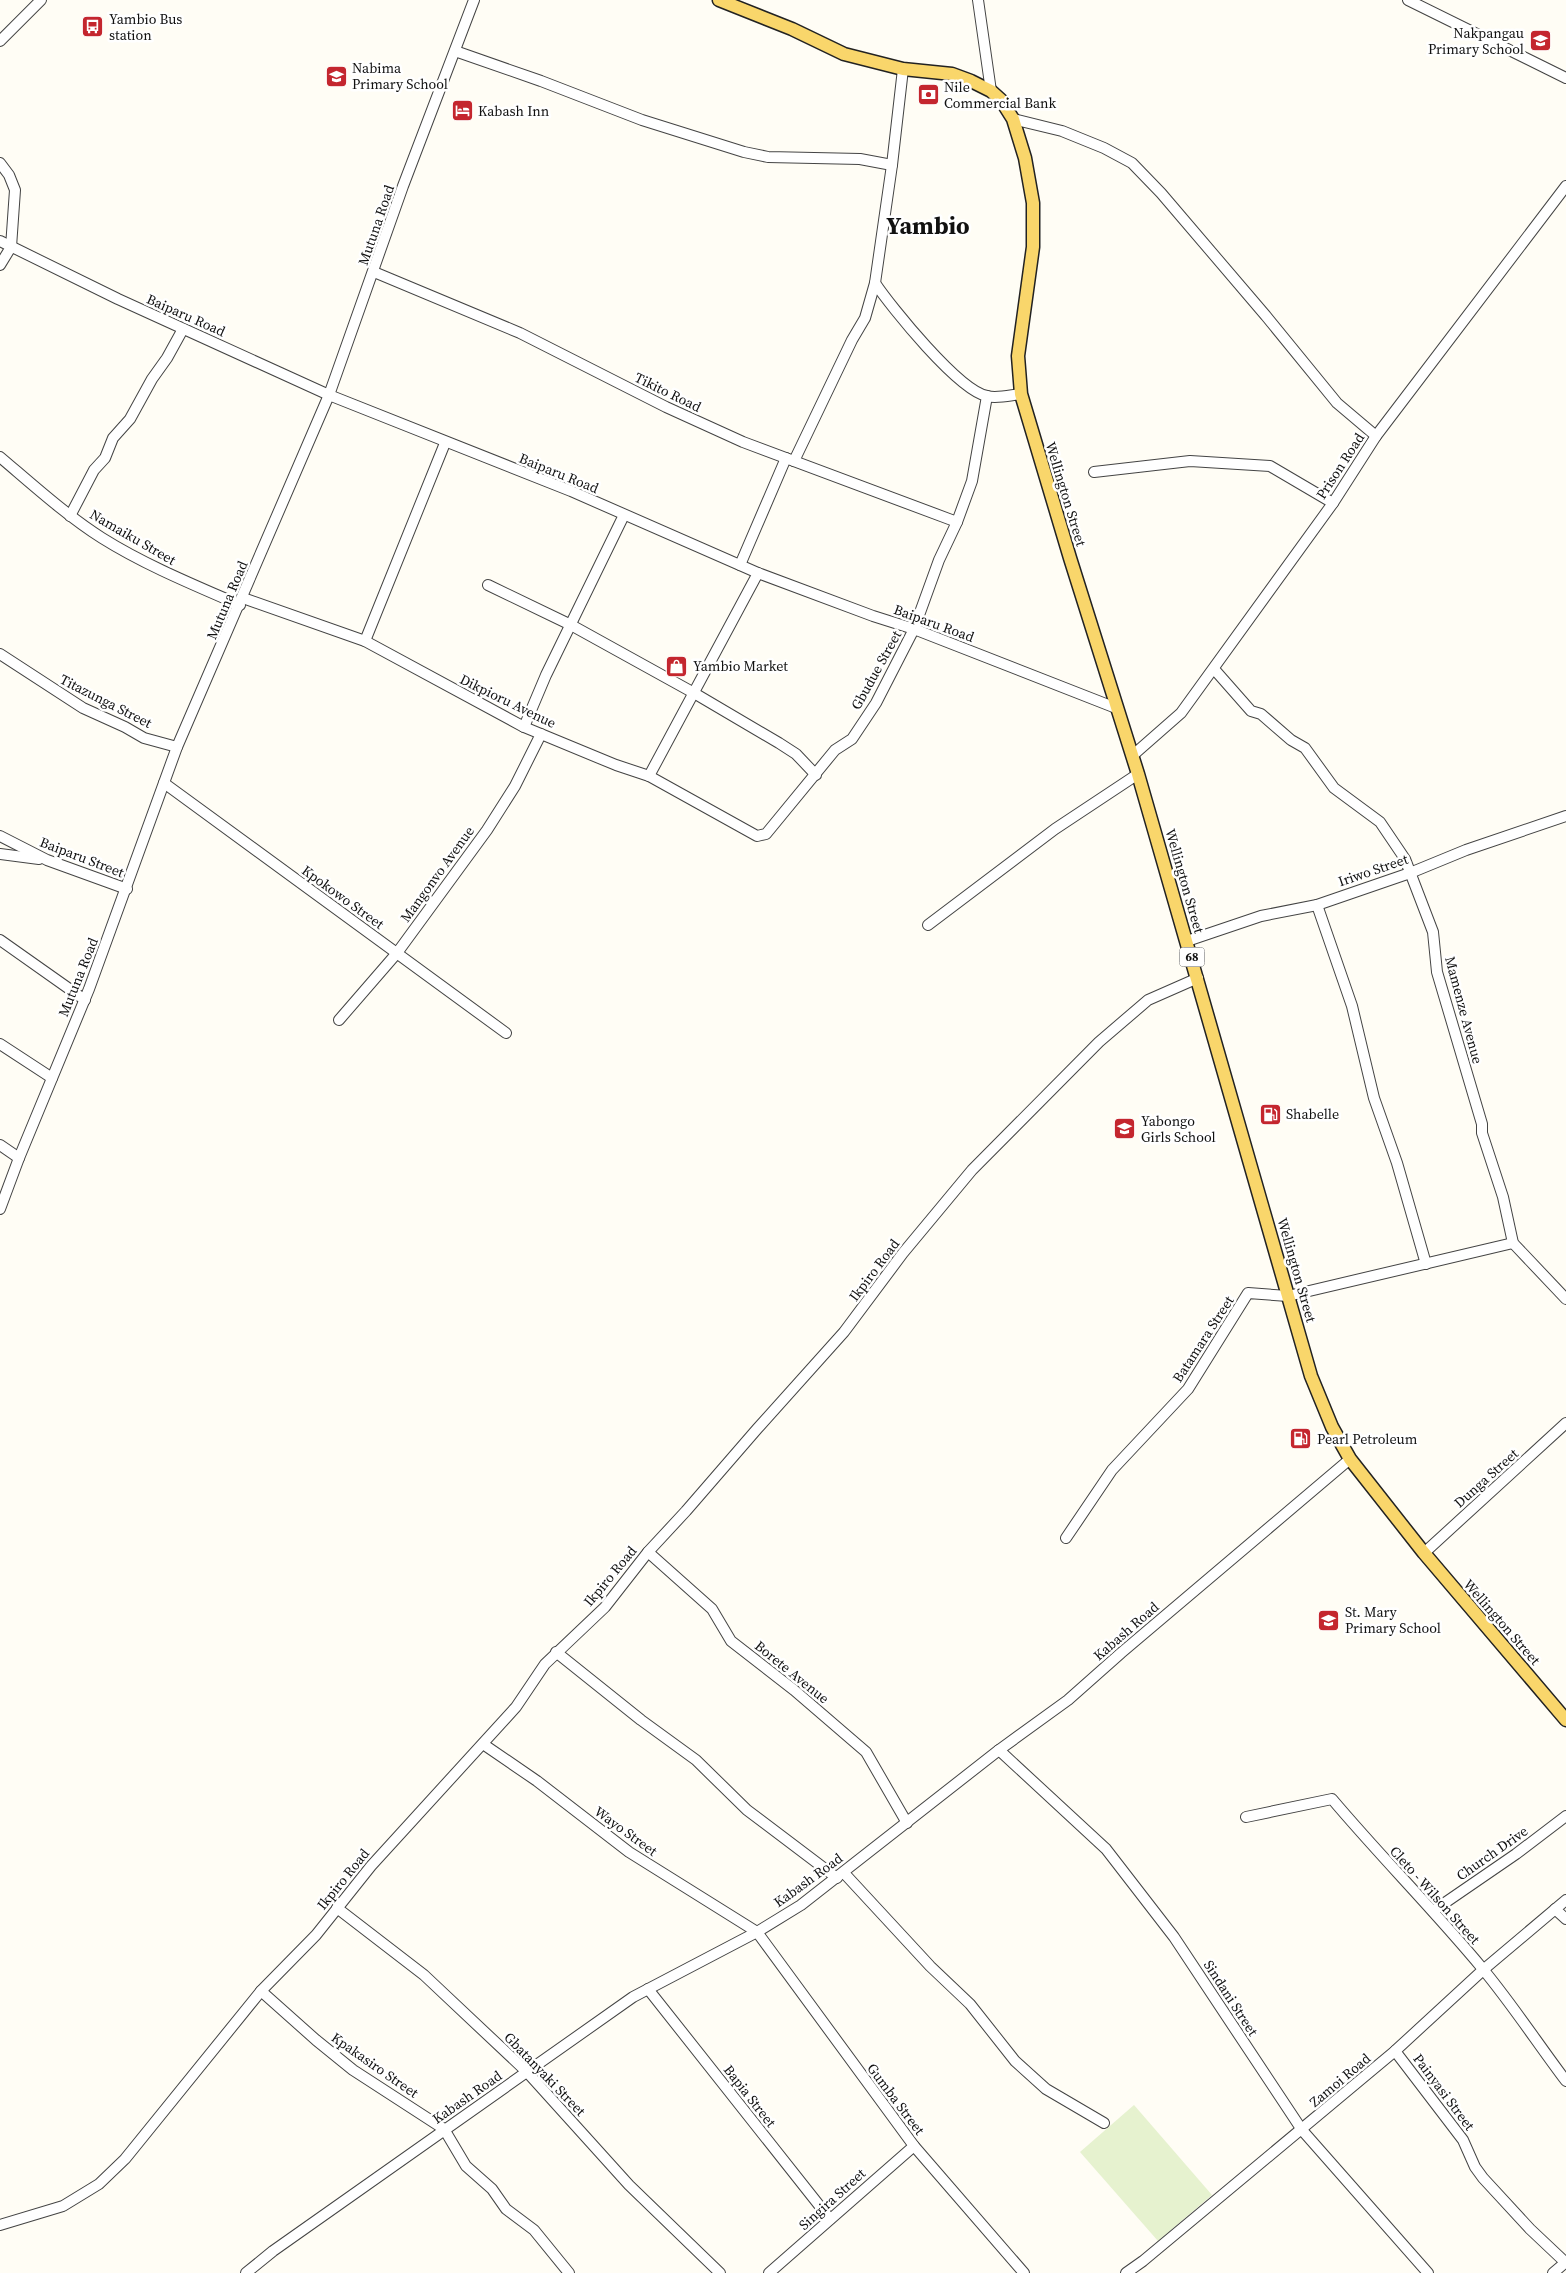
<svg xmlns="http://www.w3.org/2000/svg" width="1566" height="2273" viewBox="0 0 1566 2273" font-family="'Source Serif 4',serif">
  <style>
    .pitch { fill: #e6f2cf }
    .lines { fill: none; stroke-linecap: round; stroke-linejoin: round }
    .minor-casing { stroke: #444; stroke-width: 12 }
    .major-casing { stroke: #222; stroke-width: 15 }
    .minor { stroke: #fff; stroke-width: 10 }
    .major { stroke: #f9d66b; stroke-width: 12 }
    .labels { text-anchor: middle; stroke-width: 5; stroke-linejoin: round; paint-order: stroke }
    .shield { fill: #fff; stroke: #585858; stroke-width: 1 }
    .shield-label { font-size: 12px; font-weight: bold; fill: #111 }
    .poi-label { font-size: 14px; fill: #111; stroke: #fff; text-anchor: start }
    .street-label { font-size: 14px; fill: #111; stroke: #fff }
    .town-label { font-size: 24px; font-weight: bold; fill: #111; stroke: #fff }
  </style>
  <rect width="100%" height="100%" fill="#fffdf5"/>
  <path class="pitch" d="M1134,2105L1212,2195L1158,2241L1080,2152Z"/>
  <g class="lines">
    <defs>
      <g id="minor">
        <path d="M978,0L991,91"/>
        <path d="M1408,0L1566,78"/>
        <path d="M0,41L41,0"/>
        <path d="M455,51L541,81L642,120L744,152L768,157L860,159L892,165"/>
        <path d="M1013,119L1062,131L1104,148L1132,163L1161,193L1266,316L1337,403L1376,436"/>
        <path d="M0,163L9,175L15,190L11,247L0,265"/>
        <path d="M0,241L118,299L329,395L571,491L758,573L873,616L914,629L1116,708"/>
        <path d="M374,272L520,333L666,407L743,442L957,522"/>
        <path d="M875,283C891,307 959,391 987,396C996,399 1011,395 1021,394"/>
        <path d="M0,457C33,485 66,515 102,538C145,565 194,585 240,605"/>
        <path d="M794,461L852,340L865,318L875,283L892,165L903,69"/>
        <path d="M1094,472L1190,461L1270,466L1333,503"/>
        <path d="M70,516L94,470L105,458L113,438L130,419L152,379L167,358L183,329"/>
        <path d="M740,565L786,458"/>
        <path d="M488,585L571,625L694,693L779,743L796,754L816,775"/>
        <path d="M243,598L365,641L524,727L616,765L649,776L757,836L766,834L835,750L852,739L876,703L914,629L939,560L957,522L972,481L987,396"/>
        <path d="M365,641L445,443"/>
        <path d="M0,654L83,708L125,727L144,738L177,747"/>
        <path d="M1214,669L1251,711L1261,714L1291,740L1305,748L1334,788L1380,822L1405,859L1433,932L1437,972L1482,1124V1133L1503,1197L1513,1243L1566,1299"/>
        <path d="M524,727L546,675L624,515"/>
        <path d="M1132,756L1181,713L1333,503L1376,436L1566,186"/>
        <path d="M649,776L758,573"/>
        <path d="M164,783L506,1033"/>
        <path d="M0,836L47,860L127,889"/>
        <path d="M0,854L39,859"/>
        <path d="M1317,905L1352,1006L1374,1098L1397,1163L1426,1264"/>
        <path d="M928,925L1055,829L1138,774"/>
        <path d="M0,940L85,1000"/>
        <path d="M1187,941L1261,916L1317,905L1410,873L1466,850L1566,816"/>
        <path d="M339,1020L397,953L487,830L515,786L541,734"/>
        <path d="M0,1044L52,1078"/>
        <path d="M0,1145L19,1158"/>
        <path d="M0,1209L19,1158L89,989L177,747L329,395L403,186L474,0"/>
        <path d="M1066,1538L1112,1470L1188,1389L1248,1293L1288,1296L1513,1243"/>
        <path d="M648,1552L712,1609L731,1641L794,1690L866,1752L907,1823"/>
        <path d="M1424,1553L1566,1423"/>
        <path d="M556,1652L641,1720L696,1760L747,1810L837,1878"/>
        <path d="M483,1744L537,1781L629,1852L757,1932L914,2146L1024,2273"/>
        <path d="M999,1750L1106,1849L1174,1937L1302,2130L1428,2273"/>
        <path d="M1246,1817L1332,1799C1381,1857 1434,1910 1482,1968C1512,2004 1538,2044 1566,2081"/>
        <path d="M844,1873L930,1966L970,2004L1015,2061L1046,2089L1104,2123"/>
        <path d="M337,1908L424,1975L527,2072L629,2185L720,2273"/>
        <path d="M1555,1909L1566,1919"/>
        <path d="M1433,1911L1516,1854L1566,1816"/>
        <path d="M648,1989L830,2219"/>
        <path d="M261,1991L316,2040L353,2070L444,2129L466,2166L492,2189L506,2209L534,2230L569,2273"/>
        <path d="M1395,2051L1463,2140L1475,2167L1483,2178L1530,2229L1566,2263"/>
        <path d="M0,2225L63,2206L99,2184L125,2159L261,1991L316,1935L371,1866L516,1707L545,1664L605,1607L648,1552L686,1511L757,1429L844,1332L903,1253L972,1170L1099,1042L1148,1000L1198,978"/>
        <path d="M246,2273L273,2251L633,1997L757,1932L801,1905L999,1750L1068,1700L1121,1653L1350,1459"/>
        <path d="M769,2273L914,2146"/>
        <path d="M1126,2273L1143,2261L1395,2051L1483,1970L1566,1900"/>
        <path d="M1553,2273L1566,2262"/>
      </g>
      <path id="major" d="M719,0L792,29L844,54L903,69L952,74L971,81L991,91L1001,100L1013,119L1025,158L1033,203V247L1018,356L1021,394L1070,558L1138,774L1311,1376L1332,1427L1350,1459L1424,1553L1566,1720"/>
    </defs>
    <use href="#minor" class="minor-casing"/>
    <use href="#major" class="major-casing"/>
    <use href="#minor" class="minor"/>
    <use href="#major" class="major"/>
  </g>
  <defs>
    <symbol id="bus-square" viewBox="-11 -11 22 22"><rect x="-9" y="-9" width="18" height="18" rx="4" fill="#c4262e" stroke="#fff"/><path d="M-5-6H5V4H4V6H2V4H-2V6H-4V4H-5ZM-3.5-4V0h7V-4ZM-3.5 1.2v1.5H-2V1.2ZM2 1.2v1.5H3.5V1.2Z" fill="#fff"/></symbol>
    <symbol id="school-square" viewBox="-11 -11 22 22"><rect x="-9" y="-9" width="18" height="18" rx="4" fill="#c4262e" stroke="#fff"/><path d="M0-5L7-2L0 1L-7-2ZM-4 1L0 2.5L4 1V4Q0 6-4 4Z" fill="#fff"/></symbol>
    <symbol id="bank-square" viewBox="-11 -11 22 22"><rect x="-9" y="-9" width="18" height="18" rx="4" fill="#c4262e" stroke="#fff"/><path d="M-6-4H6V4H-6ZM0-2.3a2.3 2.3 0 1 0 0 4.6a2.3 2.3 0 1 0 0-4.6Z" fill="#fff"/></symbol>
    <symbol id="hotel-square" viewBox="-11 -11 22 22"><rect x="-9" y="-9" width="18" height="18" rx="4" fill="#c4262e" stroke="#fff"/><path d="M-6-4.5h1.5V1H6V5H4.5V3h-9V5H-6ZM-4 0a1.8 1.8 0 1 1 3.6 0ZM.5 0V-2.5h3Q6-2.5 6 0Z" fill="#fff"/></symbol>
    <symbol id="shop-square" viewBox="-11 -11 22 22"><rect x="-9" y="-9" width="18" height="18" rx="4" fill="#c4262e" stroke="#fff"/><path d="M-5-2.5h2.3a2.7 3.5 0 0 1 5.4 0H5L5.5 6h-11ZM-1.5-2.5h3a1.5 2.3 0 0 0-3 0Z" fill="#fff"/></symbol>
    <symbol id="fuel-square" viewBox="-11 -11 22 22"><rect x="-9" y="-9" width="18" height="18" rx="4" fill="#c4262e" stroke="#fff"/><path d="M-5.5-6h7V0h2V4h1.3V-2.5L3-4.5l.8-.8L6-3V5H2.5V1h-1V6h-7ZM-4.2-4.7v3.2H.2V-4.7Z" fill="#fff"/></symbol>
  </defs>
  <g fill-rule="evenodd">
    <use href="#bus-square" x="80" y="14" width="25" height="25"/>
    <use href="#school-square" x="1528" y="28" width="25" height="25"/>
    <use href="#school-square" x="324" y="64" width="25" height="25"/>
    <use href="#bank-square" x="916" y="82" width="25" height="25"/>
    <use href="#hotel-square" x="450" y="98" width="25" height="25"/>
    <use href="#shop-square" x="664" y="654" width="25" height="25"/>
    <use href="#fuel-square" x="1258" y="1102" width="25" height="25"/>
    <use href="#school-square" x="1112" y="1116" width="25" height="25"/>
    <use href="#fuel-square" x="1288" y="1426" width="25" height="25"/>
    <use href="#school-square" x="1316" y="1608" width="25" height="25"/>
  </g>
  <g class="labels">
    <rect class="shield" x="1179.5" y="947.5" width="25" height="19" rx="4"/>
    <g class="shield-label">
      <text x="1192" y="961">68</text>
    </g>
    <g class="poi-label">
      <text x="109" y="24">Yambio Bus<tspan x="109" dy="16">station</tspan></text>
      <text x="1524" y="38" text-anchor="end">Nakpangau<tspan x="1524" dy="16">Primary School</tspan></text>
      <text x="352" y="73">Nabima<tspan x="352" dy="16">Primary School</tspan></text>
      <text x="944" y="92">Nile<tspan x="944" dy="16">Commercial Bank</tspan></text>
      <text x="478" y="116">Kabash Inn</text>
      <text x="693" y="671">Yambio Market</text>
      <text x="1286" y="1119">Shabelle</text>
      <text x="1141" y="1126">Yabongo<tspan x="1141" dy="16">Girls School</tspan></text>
      <text x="1317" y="1444">Pearl Petroleum</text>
      <text x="1345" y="1617">St. Mary<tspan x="1345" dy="16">Primary School</tspan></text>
    </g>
    <g class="street-label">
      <text transform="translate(376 225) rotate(-71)" y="5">Mutuna Road</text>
      <text transform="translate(186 315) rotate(24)" y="5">Baiparu Road</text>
      <text transform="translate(668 392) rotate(26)" y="5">Tikito Road</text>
      <text transform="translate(1340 466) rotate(-57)" y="5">Prison Road</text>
      <text transform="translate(559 473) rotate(22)" y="5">Baiparu Road</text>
      <text transform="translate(1066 494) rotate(73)" y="5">Wellington Street</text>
      <text transform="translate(133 537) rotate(30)" y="5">Namaiku Street</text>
      <text transform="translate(227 600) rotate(-67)" y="5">Mutuna Road</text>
      <text transform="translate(934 623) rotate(20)" y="5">Baiparu Road</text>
      <text transform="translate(876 670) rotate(-61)" y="5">Gbudue Street</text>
      <text transform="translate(106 701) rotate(27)" y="5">Titazunga Street</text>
      <text transform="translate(508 701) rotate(26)" y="5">Dikpioru Avenue</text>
      <text transform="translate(82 857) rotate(21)" y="5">Baiparu Street</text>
      <text transform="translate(1373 870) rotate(-19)" y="5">Iriwo Street</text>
      <text transform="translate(437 874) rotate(-54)" y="5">Mangonvo Avenue</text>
      <text transform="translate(1185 881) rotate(74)" y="5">Wellington Street</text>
      <text transform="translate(343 897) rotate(36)" y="5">Kpokowo Street</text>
      <text transform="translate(78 977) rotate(-68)" y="5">Mutuna Road</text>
      <text transform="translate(1464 1010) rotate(75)" y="5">Mamenze Avenue</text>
      <text transform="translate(874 1270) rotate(-53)" y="5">Ikpiro Road</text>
      <text transform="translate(1297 1270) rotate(74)" y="5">Wellington Street</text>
      <text transform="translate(1203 1339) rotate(-57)" y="5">Batamara Street</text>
      <text transform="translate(1486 1478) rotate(-42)" y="5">Dunga Street</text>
      <text transform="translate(610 1576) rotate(-50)" y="5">Ikpiro Road</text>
      <text transform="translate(1502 1622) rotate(49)" y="5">Wellington Street</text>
      <text transform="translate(1126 1631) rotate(-41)" y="5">Kabash Road</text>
      <text transform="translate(792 1672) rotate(39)" y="5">Borete Avenue</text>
      <text transform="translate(626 1831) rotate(36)" y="5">Wayo Street</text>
      <text transform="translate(1492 1853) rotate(-35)" y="5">Church Drive</text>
      <text transform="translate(343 1879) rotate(-51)" y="5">Ikpiro Road</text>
      <text transform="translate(808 1880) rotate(-36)" y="5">Kabash Road</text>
      <text transform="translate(1435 1895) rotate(48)" y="5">Cleto - Wilson Street</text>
      <text transform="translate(1231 1998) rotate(57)" y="5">Sindani Street</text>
      <text transform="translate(375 2065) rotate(35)" y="5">Kpakasiro Street</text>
      <text transform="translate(545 2074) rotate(46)" y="5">Gbatanyaki Street</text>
      <text transform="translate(1340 2080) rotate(-40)" y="5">Zamoi Road</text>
      <text transform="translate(1444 2092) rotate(53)" y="5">Painyasi Street</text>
      <text transform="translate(750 2096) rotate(52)" y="5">Bapia Street</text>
      <text transform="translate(467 2097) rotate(-35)" y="5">Kabash Road</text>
      <text transform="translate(896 2099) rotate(53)" y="5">Gumba Street</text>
      <text transform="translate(832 2199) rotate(-42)" y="5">Singira Street</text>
    </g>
    <g class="town-label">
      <text x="928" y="234">Yambio</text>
    </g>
  </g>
</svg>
